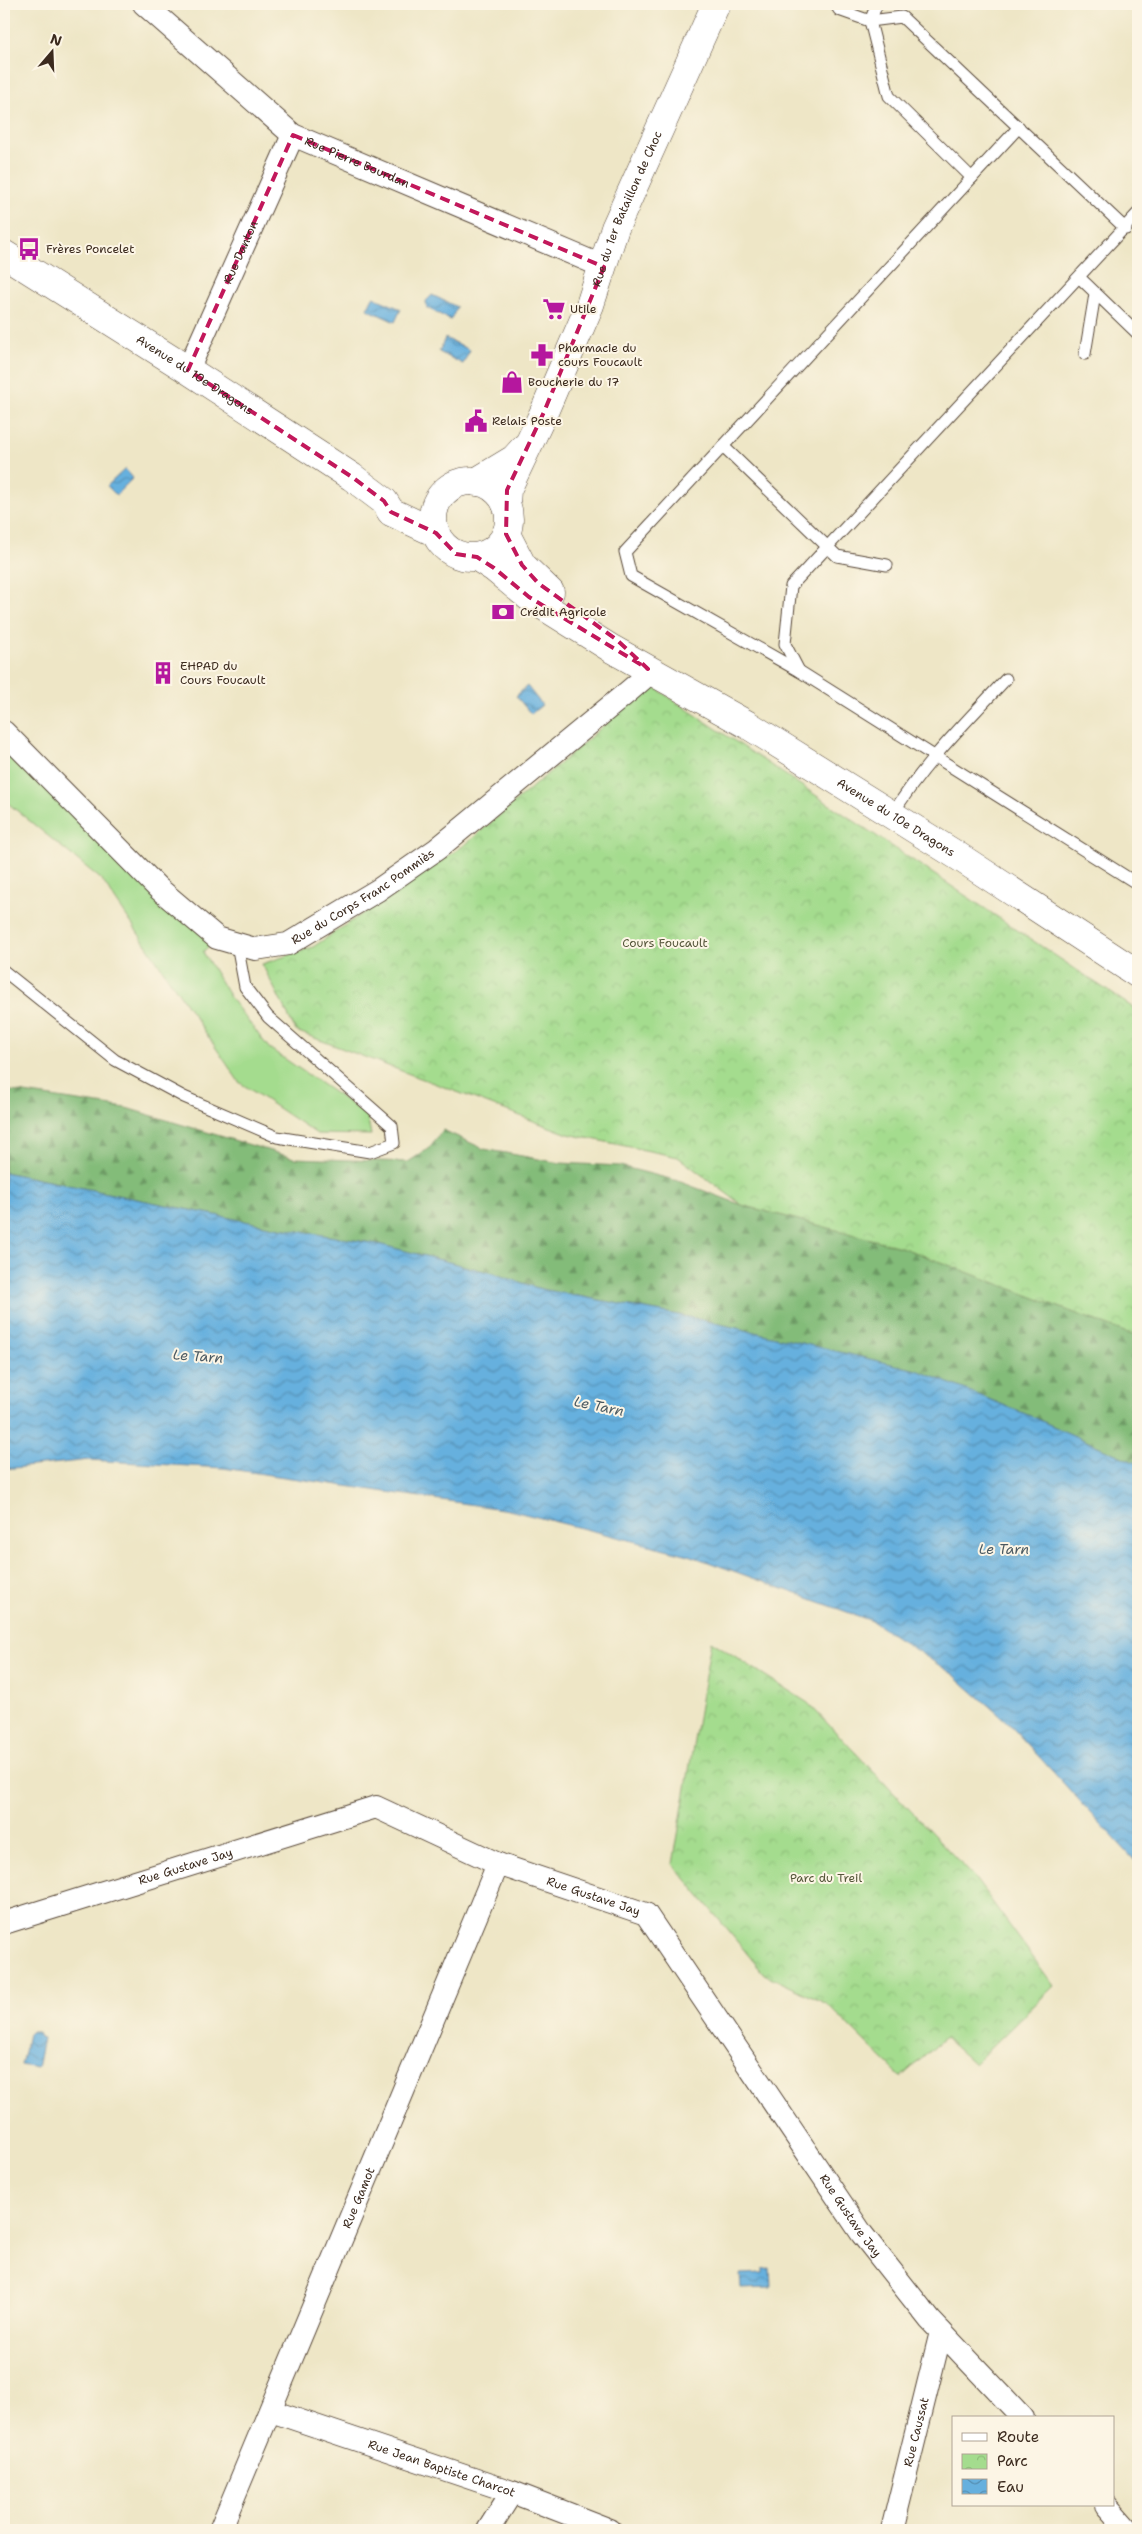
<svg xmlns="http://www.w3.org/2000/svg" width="1142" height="2534" viewBox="0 0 1142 2534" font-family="'Shantell Sans',sans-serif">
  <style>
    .grass { fill: #a4dc8e; stroke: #708356 }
    .forest { fill: url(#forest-firs); stroke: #5f734c }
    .park { fill: url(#park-crowns); stroke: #708356 }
    .water { fill: url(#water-waves); stroke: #506d7e }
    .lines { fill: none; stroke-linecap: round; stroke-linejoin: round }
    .lane-casing { stroke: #564637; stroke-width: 13 }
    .street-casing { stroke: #564637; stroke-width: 24 }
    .secondary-casing { stroke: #564637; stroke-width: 29 }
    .primary-casing { stroke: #564637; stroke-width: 29 }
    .lane { stroke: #fff; stroke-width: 11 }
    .street { stroke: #fff; stroke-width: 22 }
    .secondary { stroke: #fff; stroke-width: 28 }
    .primary { stroke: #fff; stroke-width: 28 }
    .marked { fill: none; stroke: #c2185b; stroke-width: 4; stroke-dasharray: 10 6; stroke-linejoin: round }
    .labels { text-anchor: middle; stroke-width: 4; stroke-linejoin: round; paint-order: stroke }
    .street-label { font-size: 12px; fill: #3b2a1e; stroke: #fcf5e5 }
    .poi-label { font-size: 12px; fill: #3b2a1e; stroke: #fcf5e5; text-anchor: start }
    .park-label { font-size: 12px; fill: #55563a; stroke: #fcf5e5 }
    .water-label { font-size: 14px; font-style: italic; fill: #4a5961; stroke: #fcf5e5 }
  </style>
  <defs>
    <pattern id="forest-firs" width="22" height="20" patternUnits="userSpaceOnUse" patternTransform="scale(1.25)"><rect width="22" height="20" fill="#83bc79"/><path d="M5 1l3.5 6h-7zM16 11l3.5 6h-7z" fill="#6c9963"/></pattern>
    <pattern id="park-crowns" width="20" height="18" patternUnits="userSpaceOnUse" patternTransform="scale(1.25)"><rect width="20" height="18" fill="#a4dc8e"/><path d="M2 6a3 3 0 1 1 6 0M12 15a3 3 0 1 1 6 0" fill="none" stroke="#8ebd7a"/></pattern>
    <pattern id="water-waves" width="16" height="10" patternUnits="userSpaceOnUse" patternTransform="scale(1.25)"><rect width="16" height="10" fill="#66b0de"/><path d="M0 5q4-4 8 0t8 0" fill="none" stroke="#558fb3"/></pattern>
  </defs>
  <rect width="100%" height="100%" fill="#fcf5e5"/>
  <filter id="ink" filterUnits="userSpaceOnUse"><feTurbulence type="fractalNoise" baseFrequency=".02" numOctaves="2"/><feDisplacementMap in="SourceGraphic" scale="10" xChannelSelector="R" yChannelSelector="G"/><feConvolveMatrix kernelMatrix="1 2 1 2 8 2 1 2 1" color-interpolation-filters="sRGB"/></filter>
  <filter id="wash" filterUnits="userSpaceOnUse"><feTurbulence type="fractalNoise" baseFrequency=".0096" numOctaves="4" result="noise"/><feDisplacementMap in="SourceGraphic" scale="20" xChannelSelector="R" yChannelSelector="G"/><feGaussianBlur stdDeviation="1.12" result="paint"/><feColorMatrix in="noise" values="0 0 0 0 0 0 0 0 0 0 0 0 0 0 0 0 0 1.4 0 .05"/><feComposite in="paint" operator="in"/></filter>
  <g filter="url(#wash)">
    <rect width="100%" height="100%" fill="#eee6c6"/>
    <path class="grass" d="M4,733L217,938L203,952L231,999L269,1048L367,1115L371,1135L317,1134L239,1082L102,880L4,800Z"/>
    <path class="forest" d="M4,1090L126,1108L294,1158L408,1162L428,1149L443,1130L484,1149L560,1163L620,1166L678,1181L742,1205L901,1247L1138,1337V1464L1028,1415L916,1370L694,1318L541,1289L492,1273L378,1244L274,1227L4,1172Z"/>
    <g class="park">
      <path d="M651,685L1138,1011V1337L901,1247L742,1205L678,1157L568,1134L296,1031L262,964L313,947L466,844Z"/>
      <path d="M711,1641L808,1703L974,1877L1054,1986L974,2064L945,2038L901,2077L827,2004L764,1974L673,1864Z"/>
    </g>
    <g class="water">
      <path d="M432,295L457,307L451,320L427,308L426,301Z"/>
      <path d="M373,297L401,309L395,322L367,309Z"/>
      <path d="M445,338L470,350L463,364L439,352Z"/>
      <path d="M125,469L133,478L116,495L107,486Z"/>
      <path d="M527,686L542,705L531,714L516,696Z"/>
      <path d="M4,1172L274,1227L378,1244L492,1273L541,1289L694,1318L917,1370L1028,1415L1138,1464V1864L1006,1721L954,1675L872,1621L689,1555L509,1510L223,1468L89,1460L4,1469Z"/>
      <path d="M33,2032H38L40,2037L43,2038L37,2068L21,2065L28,2034Z"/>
      <path d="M770,2267L771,2288L741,2289L740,2274L763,2273V2268Z"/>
    </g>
  </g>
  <g filter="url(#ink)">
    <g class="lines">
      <defs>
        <g id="lane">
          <path d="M835,4L839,10L870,21L902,17L1126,229"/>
          <path d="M877,4L870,21L889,96L972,178"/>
          <path d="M1019,127L625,552L631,576L799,671L1133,881L1138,877"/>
          <path d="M1080,278L1138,334"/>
          <path d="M1085,354L1095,294"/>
          <path d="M723,446L837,556L887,565"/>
          <path d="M799,671L785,644L791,586L1138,213"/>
          <path d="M892,815C923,764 966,722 1006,679"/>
          <path d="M4,971L115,1060L184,1097L277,1137L370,1152L394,1143L392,1126L268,1017L245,987L237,944"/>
        </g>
        <g id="street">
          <path id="s1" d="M144,4L293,135L604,267"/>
          <path id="s2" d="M188,370L293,135"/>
          <path id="s3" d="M4,732L158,888L217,938L255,949L288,944L378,890L437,849L629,691L643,679L648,669"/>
          <path id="s4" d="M4,1923L376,1807L498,1864L646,1914L862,2234L930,2320L1023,2418"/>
          <path id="s5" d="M271,2411L512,2492L610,2530"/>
          <path d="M1106,2505L1128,2530"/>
          <path id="s6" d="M220,2530L498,1864"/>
          <path d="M488,2530L512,2492"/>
          <path id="s7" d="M892,2530L941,2332"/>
        </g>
        <g id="secondary">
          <path d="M476,482L514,459L524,448"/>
          <path id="s8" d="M506,504L507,490L544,412L590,305L615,228L716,4"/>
        </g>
        <g id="primary">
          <path id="s9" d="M4,254L188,370L352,477L384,501L391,512L436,533"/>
          <circle cx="471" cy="519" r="38"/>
          <path d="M506,534L522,565L550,592"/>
          <path id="s10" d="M477,557L494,568L529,597L612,649L748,725L961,858L1138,974"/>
        </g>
      </defs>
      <use href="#lane" class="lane-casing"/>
      <use href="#street" class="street-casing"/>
      <use href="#secondary" class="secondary-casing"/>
      <use href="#primary" class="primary-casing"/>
      <use href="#lane" class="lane"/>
      <use href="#street" class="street"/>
      <use href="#secondary" class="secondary"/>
      <use href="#primary" class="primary"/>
    </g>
  </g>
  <path class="marked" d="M293,135L604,267L544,412L507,490L506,534L522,565L538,583L617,640L648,669L529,597L494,568L477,557L456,554L436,533L391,512L384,501L352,477L188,370Z"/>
  <defs>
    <symbol id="bus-bare" viewBox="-9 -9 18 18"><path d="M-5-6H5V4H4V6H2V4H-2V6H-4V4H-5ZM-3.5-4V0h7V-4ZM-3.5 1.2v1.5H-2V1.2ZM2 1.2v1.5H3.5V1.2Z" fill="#b5179e" stroke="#fcf5e5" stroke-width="2.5" paint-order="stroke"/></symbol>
    <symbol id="supermarket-bare" viewBox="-9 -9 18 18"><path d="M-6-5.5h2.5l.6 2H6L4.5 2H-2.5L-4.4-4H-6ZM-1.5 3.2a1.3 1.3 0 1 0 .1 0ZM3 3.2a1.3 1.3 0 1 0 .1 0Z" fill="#b5179e" stroke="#fcf5e5" stroke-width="2.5" paint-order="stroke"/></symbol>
    <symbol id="pharmacy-bare" viewBox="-9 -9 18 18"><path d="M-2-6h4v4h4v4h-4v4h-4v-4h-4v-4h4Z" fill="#b5179e" stroke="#fcf5e5" stroke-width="2.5" paint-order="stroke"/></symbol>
    <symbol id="shop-bare" viewBox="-9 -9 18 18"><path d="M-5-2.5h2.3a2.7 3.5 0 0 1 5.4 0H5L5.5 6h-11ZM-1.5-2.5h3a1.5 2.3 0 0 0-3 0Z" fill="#b5179e" stroke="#fcf5e5" stroke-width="2.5" paint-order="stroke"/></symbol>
    <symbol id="civic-bare" viewBox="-9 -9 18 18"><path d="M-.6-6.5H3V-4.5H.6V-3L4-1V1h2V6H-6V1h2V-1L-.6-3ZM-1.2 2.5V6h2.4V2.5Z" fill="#b5179e" stroke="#fcf5e5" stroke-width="2.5" paint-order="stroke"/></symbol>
    <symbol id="bank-bare" viewBox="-9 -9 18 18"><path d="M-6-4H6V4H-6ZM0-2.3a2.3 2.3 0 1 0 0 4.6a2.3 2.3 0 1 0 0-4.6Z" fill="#b5179e" stroke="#fcf5e5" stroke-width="2.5" paint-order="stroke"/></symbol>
    <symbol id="building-bare" viewBox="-9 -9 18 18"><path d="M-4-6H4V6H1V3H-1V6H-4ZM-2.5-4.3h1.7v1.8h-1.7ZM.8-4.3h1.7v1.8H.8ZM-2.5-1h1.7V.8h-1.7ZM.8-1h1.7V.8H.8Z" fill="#b5179e" stroke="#fcf5e5" stroke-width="2.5" paint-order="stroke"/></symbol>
  </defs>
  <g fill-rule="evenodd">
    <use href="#bus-bare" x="13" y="233" width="32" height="32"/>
    <use href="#supermarket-bare" x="538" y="293" width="32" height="32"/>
    <use href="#pharmacy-bare" x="526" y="339" width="32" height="32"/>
    <use href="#shop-bare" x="496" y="366" width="32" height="32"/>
    <use href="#civic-bare" x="460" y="405" width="32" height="32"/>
    <use href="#bank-bare" x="487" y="596" width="32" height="32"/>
    <use href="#building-bare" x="147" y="657" width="32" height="32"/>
  </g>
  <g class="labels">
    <g class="street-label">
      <text dy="4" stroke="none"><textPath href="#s1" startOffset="268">Rue Pierre Bourdan</textPath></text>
      <text dy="4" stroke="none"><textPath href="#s8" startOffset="320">Rue du 1er Bataillon de Choc</textPath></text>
      <text dy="4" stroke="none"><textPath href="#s2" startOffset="129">Rue Danton</textPath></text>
      <text dy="4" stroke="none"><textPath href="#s9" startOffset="226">Avenue du 10e Dragons</textPath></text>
      <text dy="4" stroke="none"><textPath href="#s10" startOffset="494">Avenue du 10e Dragons</textPath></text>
      <text dy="4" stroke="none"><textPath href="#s3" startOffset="458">Rue du Corps Franc Pommiès</textPath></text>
      <text dy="4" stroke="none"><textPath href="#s4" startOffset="190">Rue Gustave Jay</textPath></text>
      <text dy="4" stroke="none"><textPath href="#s4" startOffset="625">Rue Gustave Jay</textPath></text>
      <text dy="4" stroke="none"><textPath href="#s6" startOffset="360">Rue Gamot</textPath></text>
      <text dy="4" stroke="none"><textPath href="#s4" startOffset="1045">Rue Gustave Jay</textPath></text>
      <text dy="4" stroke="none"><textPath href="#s7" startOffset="101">Rue Caussat</textPath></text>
      <text dy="4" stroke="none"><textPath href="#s5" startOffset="180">Rue Jean Baptiste Charcot</textPath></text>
    </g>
    <g class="poi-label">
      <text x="46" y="253">Frères Poncelet</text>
      <text x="570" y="313">Utile</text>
      <text x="558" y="352">Pharmacie du<tspan x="558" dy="14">cours Foucault</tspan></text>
      <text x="528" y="386">Boucherie du 17</text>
      <text x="492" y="425">Relais Poste</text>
      <text x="520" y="616">Crédit Agricole</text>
      <text x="180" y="670">EHPAD du<tspan x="180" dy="14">Cours Foucault</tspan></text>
    </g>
    <g class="park-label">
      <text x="665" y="947">Cours Foucault</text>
      <text x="826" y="1882">Parc du Treil</text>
    </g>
    <g class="water-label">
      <text transform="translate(198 1356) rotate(4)" y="5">Le Tarn</text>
      <text transform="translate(599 1406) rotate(12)" y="5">Le Tarn</text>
      <text x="1004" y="1554">Le Tarn</text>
    </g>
  </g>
  <rect width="1142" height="2534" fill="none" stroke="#fcf5e5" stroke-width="20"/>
  <rect x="952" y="2416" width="162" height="90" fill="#fcf5e5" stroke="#afa495"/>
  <rect x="962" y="2433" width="25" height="8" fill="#ffffff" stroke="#afa495"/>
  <text x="997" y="2442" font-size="15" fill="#3b2a1e">Route</text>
  <rect x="962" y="2454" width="25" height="15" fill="url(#park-crowns)" stroke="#afa495"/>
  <text x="997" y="2466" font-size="15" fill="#3b2a1e">Parc</text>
  <rect x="962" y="2479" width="25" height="15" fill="url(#water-waves)" stroke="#afa495"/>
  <text x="997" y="2492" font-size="15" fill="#3b2a1e">Eau</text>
  <g transform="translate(52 52) rotate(19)" stroke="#fcf5e5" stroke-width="4" paint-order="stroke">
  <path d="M0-4L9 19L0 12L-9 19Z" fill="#3b2a1e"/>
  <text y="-8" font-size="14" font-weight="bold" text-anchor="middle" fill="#3b2a1e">N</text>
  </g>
</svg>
